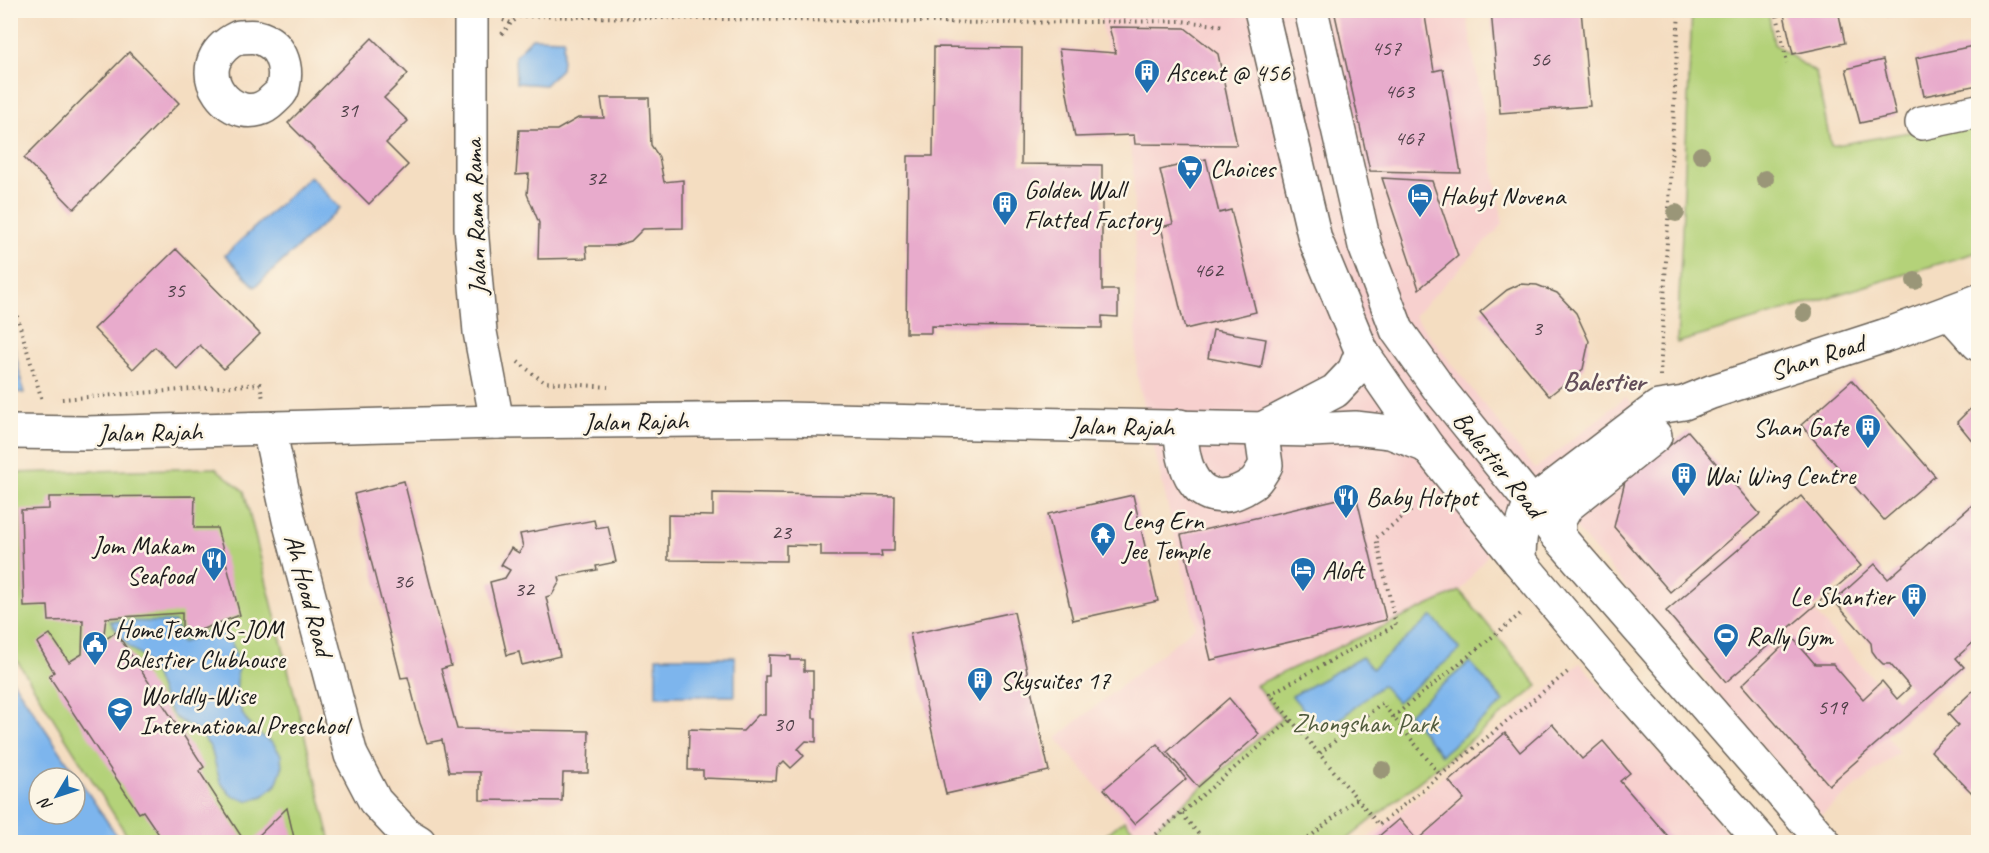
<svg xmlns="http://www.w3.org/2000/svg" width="1989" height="853" viewBox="0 0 1989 853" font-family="Caveat,sans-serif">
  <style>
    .built { fill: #f7d0ce }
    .green { fill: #b4d279; stroke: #68774a; stroke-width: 1.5 }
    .water { fill: #7db5ed; stroke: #4c6884; stroke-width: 1.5; fill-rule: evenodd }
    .building { fill: #e8abcc }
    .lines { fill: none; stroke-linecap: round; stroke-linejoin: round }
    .minor-casing { stroke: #686056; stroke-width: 36 }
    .major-casing { stroke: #686056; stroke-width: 36 }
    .path { stroke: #686056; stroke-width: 4; stroke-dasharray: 1.5 4.5; stroke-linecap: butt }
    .minor { stroke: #fff; stroke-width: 33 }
    .major { stroke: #fff; stroke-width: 33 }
    .tree { fill: #9a9678 }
    .labels { text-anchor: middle; stroke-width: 5; stroke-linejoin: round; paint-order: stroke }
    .number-label { font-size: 22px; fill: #4f4048 }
    .poi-label { font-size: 26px; fill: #1c1c1c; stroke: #fcf5e5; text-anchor: start }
    .street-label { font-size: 26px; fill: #1c1c1c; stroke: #fcf5e5 }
    .park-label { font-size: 26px; fill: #515c3d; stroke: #fcf5e5 }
    .neighbourhood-label { font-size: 27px; font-weight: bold; fill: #634e5a; stroke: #fcf5e5 }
  </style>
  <rect width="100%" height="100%" fill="#fcf5e5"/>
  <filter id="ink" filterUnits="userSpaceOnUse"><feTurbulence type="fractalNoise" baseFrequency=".0167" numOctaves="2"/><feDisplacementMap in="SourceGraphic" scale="12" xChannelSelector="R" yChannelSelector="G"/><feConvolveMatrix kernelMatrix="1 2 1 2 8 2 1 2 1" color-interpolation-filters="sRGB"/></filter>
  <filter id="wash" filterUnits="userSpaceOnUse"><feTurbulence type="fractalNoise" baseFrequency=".008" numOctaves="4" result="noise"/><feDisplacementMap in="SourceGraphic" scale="24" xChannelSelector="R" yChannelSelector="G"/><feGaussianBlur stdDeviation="1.35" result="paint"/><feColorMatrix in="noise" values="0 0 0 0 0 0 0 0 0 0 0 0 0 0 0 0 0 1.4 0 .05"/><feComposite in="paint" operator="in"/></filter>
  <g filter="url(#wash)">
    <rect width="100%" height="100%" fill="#f4ddc1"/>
    <g class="built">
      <path d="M1098,10L1466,11L1503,224L1414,316L1535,469L1626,397L1906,716L1885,734L1899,752L1821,815L1540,486L1460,591L1256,685L1283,717L1141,839L1056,738L1196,626L1137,376L1133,160Z"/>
      <path d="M1580,663L1736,842H1363Z"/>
    </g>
    <g class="green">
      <path d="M1692,11H1768L1774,44L1816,73L1831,146L1978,120V252L1677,343Z"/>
      <path d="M215,468L244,491L331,842H131L11,651V473Z"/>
      <path d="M1460,591L1538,686L1344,842H1097L1124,820L1142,839L1282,718L1256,685Z"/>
    </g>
    <g class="water">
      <path d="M532,38L564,39L561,69L545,85L516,83L515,56Z"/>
      <path d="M310,176L340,208L255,287L225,255Z"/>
      <path d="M11,331L24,393L11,391Z"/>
      <path d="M1432,616L1460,650L1397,702L1382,685L1323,733L1292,696L1362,657L1372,669Z"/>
      <path d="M110,621L175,622L181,643L225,624L238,661L236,697L243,715L253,730L273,743L281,755L282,768L276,785L263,796L247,801L231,795L220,782L211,748L199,732L174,717L163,697L154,673L141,655L129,647Z"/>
      <rect x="656" y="657" width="79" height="39"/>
      <path d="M1470,662L1504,702L1441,755L1408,714Z"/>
      <path d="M11,678L121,842H11ZM39,778H75V814H39Z"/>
    </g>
    <g id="blocks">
      <g class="building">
        <path d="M1334,10H1424L1434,71L1443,69L1461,173L1370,171Z"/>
        <path d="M1491,10H1581L1590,106L1500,113Z"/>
        <path d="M1783,10H1838L1845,43L1793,54Z"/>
        <path d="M1886,10H1914V12L1887,17Z"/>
        <path d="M1109,27L1185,28L1218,54L1237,145L1135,144L1134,135L1075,137L1059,49L1116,53Z"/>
        <path d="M372,38L408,74L384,98L408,121L386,143L408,165L369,204L288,123Z"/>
        <path d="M1978,45V85L1924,96L1916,58Z"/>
        <path d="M934,47L1022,48L1021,164L1102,165V290H1118V317L1102,316V328L931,326V333H906L908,156H933Z"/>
        <path d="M129,52L179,103L74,209L24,158Z"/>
        <path d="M1883,60L1896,115L1860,123L1846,69Z"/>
        <path d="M601,98H649L651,145L659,157L664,182L683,180V228L643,229L631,241L613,246H586L587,258L538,259L539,223L527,194L529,174L516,175L519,130H557L578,118H604Z"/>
        <path d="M1206,159L1219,213L1231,210L1256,312L1185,329L1161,227L1173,224L1160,170Z"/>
        <path d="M1382,178L1432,181L1458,256L1419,289Z"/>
        <path d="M176,249L260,334L224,369L200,345L177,369L155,347L133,369L94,329Z"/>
        <path d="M1520,284L1537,285L1557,293L1576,313L1589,341L1583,369L1549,396L1480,312L1507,290Z"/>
        <path d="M1213,330L1266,339L1261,368L1208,358Z"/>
        <path d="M1852,380L1935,476L1884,520L1801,425Z"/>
        <path d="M1974,405L1978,411V448L1957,422Z"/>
        <path d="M1688,431L1760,514L1670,592L1614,527L1625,481Z"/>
        <path d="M404,481L451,666L441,669L457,729L589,731L588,773H563L562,801L480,800V772H449L442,740L427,743L420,723L408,677L401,678L354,494Z"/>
        <path d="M713,493L895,496L894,551H881L882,556H821V546L786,545V561L668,560V515L713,516Z"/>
        <path d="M1133,495L1158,601L1073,620L1048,514Z"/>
        <path d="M1356,495L1386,620L1211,660L1181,535Z"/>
        <path d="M195,496L194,528H217L240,615L182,637V613L106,618L103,641L116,632L204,767L199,771L245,842H164L143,811L139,813L49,676L54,672L37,643L50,634L69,662L82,654L83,620L49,621L48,606L24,607L21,510L49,509V497Z"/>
        <path d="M1801,496L1861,566L1726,682L1666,611Z"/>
        <path d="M1978,500V638L1956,658L1964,667L1829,785L1742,685L1792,637L1815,664H1833L1863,699L1882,681L1897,699L1910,687L1890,664H1883L1877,658L1872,651L1871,643L1834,601L1875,564L1888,579Z"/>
        <path d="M594,520L596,528L608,526L616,562L596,566L597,570L559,577L560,581L552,595L546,597L560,656L522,665L519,652L507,655L490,582L505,578L510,570L501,565L511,548L519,553L523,547L520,534Z"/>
        <path d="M1014,612L1049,771L946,794L910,634Z"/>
        <path d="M769,655L791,656V660H804V671H813V718H816V742L806,741L798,749L804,756L791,768L784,761L777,768L776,781L703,778V770H688L689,729L743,731L758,715H765V676H769Z"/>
        <path d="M1978,686V789L1973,794L1931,751L1958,725L1948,714Z"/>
        <path d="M1229,698L1259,734L1198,787L1167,752Z"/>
        <path d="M1552,724L1582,759L1603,741L1630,773L1620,781L1673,842H1372L1399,819L1417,840L1464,799L1449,781L1505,733L1520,752Z"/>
        <path d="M1157,744L1186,779L1134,824L1104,789Z"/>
        <path d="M287,808L295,842H252Z"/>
      </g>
    </g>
  </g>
  <g filter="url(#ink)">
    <use href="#blocks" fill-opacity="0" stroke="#686056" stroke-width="1.5"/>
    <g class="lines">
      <defs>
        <g id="minor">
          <path d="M471,10V227L480,332L497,422"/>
          <path d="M239,37C244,37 252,36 257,37C281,43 288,66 283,87C282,93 276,97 272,101C237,136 177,66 239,37Z"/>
          <path d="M1922,123L1978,111"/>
          <path d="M1950,313L1978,344"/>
          <path d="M1180,426C1182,445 1183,465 1194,481C1209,503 1233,497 1252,484C1258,480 1262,471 1266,465L1261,429"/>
          <path d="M1266,427L1335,391L1354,371L1362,352"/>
          <path d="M269,429L289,520L351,755L375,801L406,834L419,842"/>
          <path d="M10,432L85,433L497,422L783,419L1312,430L1355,428L1390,432L1427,446"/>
          <path d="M1558,536L1559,520L1567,506L1655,436"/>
          <path d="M1519,561C1519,539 1521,524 1531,504L1658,407L1684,403L1711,392L1884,336L1978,301"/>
        </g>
        <g id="major">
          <path d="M1261,10L1315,239L1362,352L1427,446L1519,561L1637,701L1762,842"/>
          <path d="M1311,10L1365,246L1397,330L1443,394L1558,536L1824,842"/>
        </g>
      </defs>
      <use href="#minor" class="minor-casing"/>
      <use href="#major" class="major-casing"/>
      <g class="path">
        <path d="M1776,10L1787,63"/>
        <path d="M503,20L511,23L520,16L993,23L1182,21L1225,26"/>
        <path d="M502,34L511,23"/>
        <path d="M10,293L42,400"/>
        <path d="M518,362L544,382L608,387"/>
        <path d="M1660,376L1679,10"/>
        <path d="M62,399L260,384L263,399"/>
        <path d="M1393,717L1523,612"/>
        <path d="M1291,720L1379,825L1570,670"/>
        <path d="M1320,753L1382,703L1441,776"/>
        <path d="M1182,814L1205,842"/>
        <path d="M1147,842L1291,720L1270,694L1396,625L1376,538L1413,509"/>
        <path d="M1304,842L1357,798"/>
      </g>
      <use href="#minor" class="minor"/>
      <use href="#major" class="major"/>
    </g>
    <g class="tree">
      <circle cx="1701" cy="155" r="9"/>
      <circle cx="1765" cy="179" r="9"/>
      <circle cx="1676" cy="213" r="9"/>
      <circle cx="1915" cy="281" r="9"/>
      <circle cx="1804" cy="313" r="9"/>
      <circle cx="1382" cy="770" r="9"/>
    </g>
  </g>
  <defs>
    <symbol id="building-pin" viewBox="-11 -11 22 30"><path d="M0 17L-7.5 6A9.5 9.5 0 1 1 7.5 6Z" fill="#1f6fb2" stroke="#fcf5e5"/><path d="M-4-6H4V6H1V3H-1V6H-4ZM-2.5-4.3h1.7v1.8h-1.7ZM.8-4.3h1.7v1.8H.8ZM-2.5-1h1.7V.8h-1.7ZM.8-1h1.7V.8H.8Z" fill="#fff"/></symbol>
    <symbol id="supermarket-pin" viewBox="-11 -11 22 30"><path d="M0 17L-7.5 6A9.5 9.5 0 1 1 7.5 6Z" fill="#1f6fb2" stroke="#fcf5e5"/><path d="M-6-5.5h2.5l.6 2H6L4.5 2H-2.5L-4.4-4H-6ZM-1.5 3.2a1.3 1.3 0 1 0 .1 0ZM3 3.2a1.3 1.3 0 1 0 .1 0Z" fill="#fff"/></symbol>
    <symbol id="hotel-pin" viewBox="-11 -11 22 30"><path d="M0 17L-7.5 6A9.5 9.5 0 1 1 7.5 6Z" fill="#1f6fb2" stroke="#fcf5e5"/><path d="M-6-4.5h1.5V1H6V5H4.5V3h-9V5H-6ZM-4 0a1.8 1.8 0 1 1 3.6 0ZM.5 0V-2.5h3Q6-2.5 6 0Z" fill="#fff"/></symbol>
    <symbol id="restaurant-pin" viewBox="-11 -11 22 30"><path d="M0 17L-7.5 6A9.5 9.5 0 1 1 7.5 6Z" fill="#1f6fb2" stroke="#fcf5e5"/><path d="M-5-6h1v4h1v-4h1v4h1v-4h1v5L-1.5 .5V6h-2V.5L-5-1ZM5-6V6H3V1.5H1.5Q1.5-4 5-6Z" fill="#fff"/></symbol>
    <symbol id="temple-pin" viewBox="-11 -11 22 30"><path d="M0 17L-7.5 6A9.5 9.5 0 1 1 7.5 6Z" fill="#1f6fb2" stroke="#fcf5e5"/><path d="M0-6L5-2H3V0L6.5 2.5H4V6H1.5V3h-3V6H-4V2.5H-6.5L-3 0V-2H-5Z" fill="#fff"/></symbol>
    <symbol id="stadium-pin" viewBox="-11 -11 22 30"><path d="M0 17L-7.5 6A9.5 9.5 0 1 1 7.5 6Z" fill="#1f6fb2" stroke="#fcf5e5"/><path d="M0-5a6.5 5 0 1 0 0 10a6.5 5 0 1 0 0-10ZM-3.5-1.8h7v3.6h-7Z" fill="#fff"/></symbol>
    <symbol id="civic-pin" viewBox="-11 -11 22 30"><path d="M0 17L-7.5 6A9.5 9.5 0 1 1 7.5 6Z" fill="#1f6fb2" stroke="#fcf5e5"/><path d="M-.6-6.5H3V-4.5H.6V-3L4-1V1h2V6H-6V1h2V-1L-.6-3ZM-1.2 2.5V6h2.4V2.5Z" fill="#fff"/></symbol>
    <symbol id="school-pin" viewBox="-11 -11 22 30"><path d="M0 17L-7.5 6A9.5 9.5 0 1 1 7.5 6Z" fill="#1f6fb2" stroke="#fcf5e5"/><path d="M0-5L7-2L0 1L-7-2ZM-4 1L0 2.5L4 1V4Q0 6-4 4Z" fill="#fff"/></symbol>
  </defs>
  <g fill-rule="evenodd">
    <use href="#building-pin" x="1132" y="57" width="30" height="40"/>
    <use href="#supermarket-pin" x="1175" y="153" width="30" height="40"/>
    <use href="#hotel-pin" x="1405" y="181" width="30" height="40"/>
    <use href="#building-pin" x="990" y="189" width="30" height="40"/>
    <use href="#building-pin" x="1853" y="412" width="30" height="40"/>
    <use href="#building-pin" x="1669" y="460" width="30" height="40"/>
    <use href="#restaurant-pin" x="1331" y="482" width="30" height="40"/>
    <use href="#temple-pin" x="1088" y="520" width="30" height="40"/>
    <use href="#restaurant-pin" x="199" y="545" width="30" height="40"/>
    <use href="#hotel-pin" x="1288" y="555" width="30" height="40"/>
    <use href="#building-pin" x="1899" y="581" width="30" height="40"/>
    <use href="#stadium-pin" x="1711" y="621" width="30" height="40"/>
    <use href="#civic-pin" x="80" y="629" width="30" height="40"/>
    <use href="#building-pin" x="965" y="665" width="30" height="40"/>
    <use href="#school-pin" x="105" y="695" width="30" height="40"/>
  </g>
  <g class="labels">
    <g class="number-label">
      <text x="1386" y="55">457</text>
      <text x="1540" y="66">56</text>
      <text x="1399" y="98">463</text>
      <text x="348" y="117">31</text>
      <text x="1409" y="145">467</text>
      <text x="596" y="185">32</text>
      <text x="1208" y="277">462</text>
      <text x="175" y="297">35</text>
      <text x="1537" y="335">3</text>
      <text x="781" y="539">23</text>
      <text x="403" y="588">36</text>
      <text x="524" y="596">32</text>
      <text x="1832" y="714">519</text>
      <text x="783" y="731">30</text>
    </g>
    <g class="poi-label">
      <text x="1166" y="81">Ascent @ 456</text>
      <text x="1210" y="177">Choices</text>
      <text x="1024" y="198">Golden Wall<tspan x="1024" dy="30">Flatted Factory</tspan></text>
      <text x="1440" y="205">Habyt Novena</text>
      <text x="1848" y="436" text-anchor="end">Shan Gate</text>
      <text x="1704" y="484">Wai Wing Centre</text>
      <text x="1366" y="506">Baby Hotpot</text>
      <text x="1122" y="529">Leng Ern<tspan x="1122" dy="30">Jee Temple</tspan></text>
      <text x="194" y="554" text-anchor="end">Jom Makam<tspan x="194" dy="30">Seafood</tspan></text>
      <text x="1322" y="579">Aloft</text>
      <text x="1894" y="605" text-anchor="end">Le Shantier</text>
      <text x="115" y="638">HomeTeamNS-JOM<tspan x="115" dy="30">Balestier Clubhouse</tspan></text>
      <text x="1746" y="645">Rally Gym</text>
      <text x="1000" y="689">Skysuites 17</text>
      <text x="140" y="704">Worldly-Wise<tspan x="140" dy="30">International Preschool</tspan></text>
    </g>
    <g class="street-label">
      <text transform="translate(475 217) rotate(-92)" y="9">Jalan Rama Rama</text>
      <text transform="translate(1817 357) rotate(-18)" y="9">Shan Road</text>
      <text transform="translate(636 421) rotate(-1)" y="9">Jalan Rajah</text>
      <text transform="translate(1122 426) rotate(1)" y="9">Jalan Rajah</text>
      <text transform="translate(150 432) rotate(-1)" y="9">Jalan Rajah</text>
      <text transform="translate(1499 464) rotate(51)" y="9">Balestier Road</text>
      <text transform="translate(309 595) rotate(75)" y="9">Ah Hood Road</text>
    </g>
    <g class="park-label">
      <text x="1365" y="732">Zhongshan Park</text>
    </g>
    <g class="neighbourhood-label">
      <text x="1604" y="390">Balestier</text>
    </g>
  </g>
  <rect width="1989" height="853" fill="none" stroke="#fcf5e5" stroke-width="36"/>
  <g transform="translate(57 796) rotate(231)"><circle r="28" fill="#fcf5e5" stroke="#a29e95" stroke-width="1.5"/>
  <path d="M0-4.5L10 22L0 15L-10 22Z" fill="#1f6fb2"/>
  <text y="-9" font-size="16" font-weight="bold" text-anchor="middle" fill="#1c1c1c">N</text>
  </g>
</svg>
